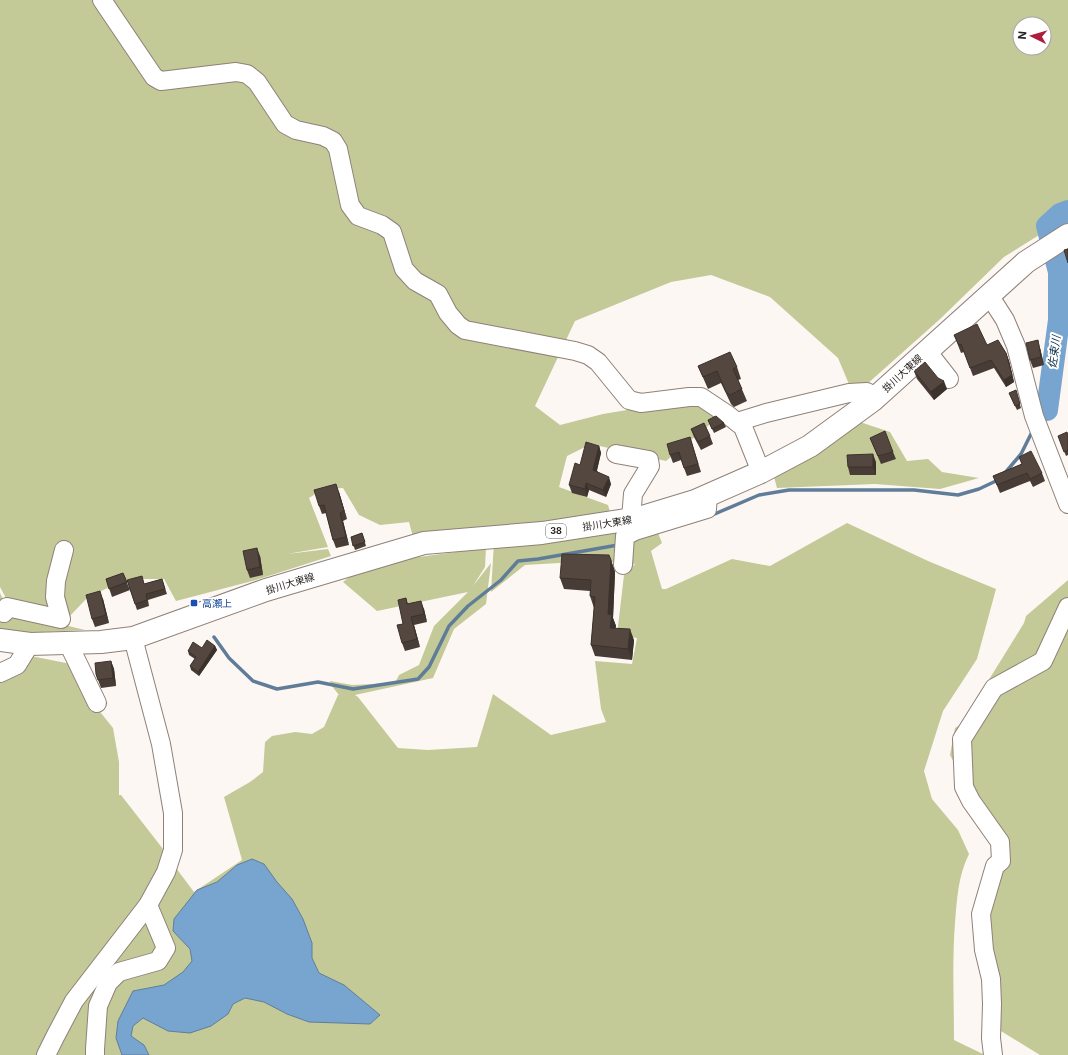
<svg xmlns="http://www.w3.org/2000/svg" width="1068" height="1055" viewBox="0 0 1068 1055" font-family="Inter,'Noto Sans JP',sans-serif">
  <style>
    .green { fill: #c4c998; fill-rule: evenodd }
    .water { fill: #78a5cf; stroke: #5f7d99 }
    .lines { fill: none; stroke-linecap: round; stroke-linejoin: round }
    .stream { stroke: #5f7d99; stroke-width: 3.5 }
    .river { stroke: #78a5cf; stroke-width: 22 }
    .minor-casing { stroke: #8f8178; stroke-width: 20 }
    .major-casing { stroke: #8f8178; stroke-width: 24 }
    .minor { stroke: #fff; stroke-width: 18 }
    .major { stroke: #fff; stroke-width: 22 }
    .wall { fill: #483d36 }
    .shaded-wall { fill: #3b322c }
    .building { fill: #54473f; stroke: #3b322c }
    .transit-dot { fill: #1a4fb4; stroke: #fff; stroke-width: 1.5 }
    .labels { text-anchor: middle; stroke-width: 4; stroke-linejoin: round; paint-order: stroke }
    .shield { fill: #fff; stroke: #666260; stroke-width: 1 }
    .shield-label { font-size: 9px; font-weight: bold; fill: #251f1c }
    .street-label { font-size: 10px; fill: #251f1c; stroke: #fff }
    .transit-label { font-size: 10px; fill: #164399; stroke: #fff; text-anchor: start }
    .water-label { font-size: 11px; font-style: italic; fill: #082c48; stroke: #fff }
  </style>
  <rect width="100%" height="100%" fill="#fdf7f3"/>
  <g class="green">
    <path d="M0,0H1068V222L1059,227L1047,230L1004,257L939,320L866,385L851,389L838,358L770,297L711,275L671,282L575,321L535,406L560,425L603,414L699,398L721,415L666,461L591,444L567,456L559,487L608,505L610,512L564,522L413,537L409,522L380,525L359,515L343,488L323,489L309,498L328,547L287,554L328,549L331,556L256,580L176,601L164,579H126L87,598L68,618L7,611L85,630L21,633L0,630V593L6,606V598L0,587ZM1020,24H1044V48H1020Z"/>
    <path d="M860,422L890,432L907,461L928,459L942,472L979,478L940,489L875,484L777,488L774,477Z"/>
    <path d="M847,523L928,561L996,589L977,659L943,711L924,771L932,799L958,830L969,854C958,876 957,899 955,923C952,962 954,1001 954,1040L985,1055H0V682L8,680L31,656L76,665L93,703L113,728L119,762V795H121L163,849V798L168,845L164,852L194,892L242,860L224,797L250,782L263,772L265,742L272,736L295,732L312,734L324,727L338,695H339L331,685L330,681L352,685L395,683L399,675L419,665L434,626L468,592L377,611L343,582L354,573L389,561L486,548L485,567L473,586L491,563L486,604L454,629L433,678L355,695L358,697L398,748L428,750L477,747L493,694L551,735L606,722L601,709L595,661L632,664L637,638L617,635L624,575L636,563L631,566L623,563L593,561L525,565L491,592L494,542L655,525L662,543L651,551L662,589H666L732,559L770,566Z"/>
    <path d="M1068,580V1055H1040L991,1025L990,907L1003,854L950,755L955,728L969,719L985,686L1024,623L1026,616Z"/>
  </g>
  <path class="water" d="M252,859L264,864L277,882L292,899L303,919L312,943V958L319,973L344,985L380,1015L370,1024L309,1022L287,1014L264,1002L245,998L233,1004L228,1014L211,1026L190,1033L168,1031L143,1018L133,1026L131,1036L144,1045L149,1055H122L116,1038L118,1021L133,991L164,985L183,972L192,961L190,949L173,931L174,919L197,890L217,882L237,865Z"/>
  <g class="lines">
    <g class="stream">
      <path d="M1041,418L1047,410"/>
      <path d="M1005,473L1021,454L1033,430"/>
      <path d="M710,516L759,495L789,490H914L958,495L979,489L998,480"/>
      <path d="M214,637L229,658L253,681L277,689L318,682L353,689L418,679L429,667L449,626L468,606L501,580L518,561L538,559L618,545"/>
    </g>
    <path class="river" d="M1047,410L1059,320V272L1047,226L1060,214L1068,211"/>
    <defs>
      <g id="minor">
        <path d="M102,0L154,77L161,81L236,72L247,74L257,82L285,124L296,130L323,136L333,141L338,149L350,205L358,216L382,225L392,232L404,269L415,281L438,294L448,313L458,325L465,330L575,351L588,355L598,362L629,400L641,403L689,397H701L728,415L743,427L761,472"/>
        <path d="M989,295L1005,320L1016,346L1034,416L1068,504"/>
        <path d="M927,351L949,379"/>
        <path d="M737,422L766,413L849,393L867,392L876,398"/>
        <path d="M616,454L649,460L650,466L633,494L631,519"/>
        <path d="M623,565L625,536L635,531L707,509L708,495"/>
        <path d="M0,612L4,613L7,607L61,619L55,597L56,581L64,550"/>
        <path d="M68,643L97,703"/>
        <path d="M0,673L17,665L30,644"/>
        <path d="M46,1055L56,1035L74,1001L148,905L166,872L173,850V813L161,744L133,638"/>
        <path d="M95,1055V1049L98,1006L108,983L119,972L158,961L166,948L148,905"/>
        <path d="M993,1055L991,1038L992,1004L991,979L984,950L981,914L995,866L1001,861L1000,842L971,801L964,787L962,739L994,688L1043,661L1068,607"/>
      </g>
      <path id="major" d="M0,640L30,644L101,642L133,638L266,590L424,543L542,533L639,518L695,501L761,472L810,446L873,400L1026,262L1068,235"/>
    </defs>
    <use href="#minor" class="minor-casing"/>
    <use href="#major" class="major-casing"/>
    <use href="#minor" class="minor"/>
    <use href="#major" class="major"/>
  </g>
  <g class="wall">
    <path d="M954,335L987,345L1006,353L1009,361L1014,382L1006,387L994,368L973,376L964,352L961,353Z"/>
    <path d="M1040,348L1044,365L1033,368L1030,360Z"/>
    <path d="M698,366L737,367L741,379L738,380L747,401L734,407L731,404L721,383L708,389Z"/>
    <path d="M914,371L947,389L934,400L917,379Z"/>
    <path d="M1009,393L1017,394L1021,408L1017,410Z"/>
    <path d="M708,420L724,423L726,427L714,433Z"/>
    <path d="M691,429L710,436L713,444L701,450L694,437Z"/>
    <path d="M1058,436H1068V455L1066,456Z"/>
    <path d="M690,437L701,472L687,476L681,460L673,463L670,455Z"/>
    <path d="M870,438L893,452L896,459L881,464Z"/>
    <path d="M599,446L601,453L597,471L611,484L606,497L589,490L587,497L572,493L569,485L580,465Z"/>
    <path d="M1019,457L1042,473L1045,481L1033,487L1030,481L1000,493L993,476L1022,464Z"/>
    <path d="M876,462V475H850L848,467Z"/>
    <path d="M339,492L347,519L343,521L349,545L336,548L333,540L326,513L322,514L319,506Z"/>
    <path d="M362,533L366,546L355,550L351,537Z"/>
    <path d="M260,556L263,575L250,578L247,570Z"/>
    <path d="M611,560L615,572L613,618L616,626L615,628L634,640L632,660L595,656L591,645L594,608L590,596V591L564,589L560,578Z"/>
    <path d="M123,573L130,590L112,597L106,579Z"/>
    <path d="M162,579L167,594L148,600L149,606L137,610L127,580L144,584Z"/>
    <path d="M406,598L408,604L424,609L427,622L414,625L420,647L405,651L402,643L403,624Z"/>
    <path d="M103,599L109,623L95,627L92,619Z"/>
    <path d="M215,646L217,650L199,676L191,670L190,666L195,659L189,655L188,651Z"/>
    <path d="M111,661L114,669L116,686L101,688L96,674Z"/>
  </g>
  <g class="shaded-wall">
    <path d="M1038,340L1040,348L1044,365L1041,357Z"/>
    <path d="M1006,353L1009,361L1014,382L1006,387L1004,380Z"/>
    <path d="M944,381L947,389L934,400L931,392Z"/>
    <path d="M599,446L601,453L595,477L593,470Z"/>
    <path d="M873,454L876,462V475L873,467Z"/>
    <path d="M609,477L611,484L606,497L603,490Z"/>
    <path d="M586,483L589,490L587,497L585,489Z"/>
    <path d="M336,484L339,492L347,519L344,511Z"/>
    <path d="M340,513L343,521L349,545L346,537Z"/>
    <path d="M257,548L260,556L263,575L260,567Z"/>
    <path d="M611,560L615,572L613,618L616,626L614,639L610,628L608,614Z"/>
    <path d="M100,591L103,599L109,623L106,615Z"/>
    <path d="M421,601L424,609L427,622L424,614Z"/>
    <path d="M411,617L414,625L420,647L417,639Z"/>
    <path d="M630,629L634,640L632,660L628,649Z"/>
    <path d="M215,646L217,650L199,676L198,672Z"/>
    <path d="M111,661L114,669L116,686L113,678Z"/>
  </g>
  <g class="building">
    <path d="M1068,249V263L1064,250Z"/>
    <path d="M977,324L987,345L998,340L1006,353L1012,375L1004,380L991,360L970,368L961,344L959,345L954,335Z"/>
    <path d="M1038,340L1041,357L1030,360L1026,343Z"/>
    <path d="M730,352L737,367L733,369L742,389L730,395L726,392L717,371L703,377L698,366Z"/>
    <path d="M925,362L938,378L944,381L931,392L914,371Z"/>
    <path d="M1016,390L1020,404L1015,406L1009,393Z"/>
    <path d="M716,416L724,423L712,429L708,420Z"/>
    <path d="M704,423L710,436L698,442L691,429Z"/>
    <path d="M885,431L893,452L878,456L870,438Z"/>
    <path d="M1067,432L1068,436V450L1064,452L1058,436Z"/>
    <path d="M690,437L698,464L684,468L679,452L670,455L667,444Z"/>
    <path d="M586,442L599,446L593,470L609,477L603,490L586,483L585,489L569,485L575,463L580,465Z"/>
    <path d="M1031,451L1042,473L1030,479L1027,473L997,485L993,476L1022,464L1019,457Z"/>
    <path d="M873,454V467H848L847,455Z"/>
    <path d="M336,484L344,511L340,513L346,537L333,540L324,505L319,506L314,490Z"/>
    <path d="M362,533L365,542L353,546L351,537Z"/>
    <path d="M257,548L260,567L247,570L243,551Z"/>
    <path d="M562,554L609,555L611,560L608,614L612,615L610,628L630,629L628,649L591,645L595,597L590,596L591,580L560,578Z"/>
    <path d="M123,573L127,582L109,589L106,579Z"/>
    <path d="M142,576L144,584L162,579L165,589L146,594L147,600L135,604L127,580Z"/>
    <path d="M100,591L106,615L92,619L86,595Z"/>
    <path d="M406,598L407,604L421,601L424,614L411,617L417,639L402,643L397,625L403,624L398,600Z"/>
    <path d="M207,640L215,646L198,672L190,666L196,657L188,651L193,642L202,648Z"/>
    <path d="M111,661L113,678L98,680L96,674L95,663Z"/>
  </g>
  <rect class="transit-dot" x="190" y="599" width="8" height="8" rx="2"/>
  <g class="labels">
    <rect class="shield" x="546" y="524" width="20" height="14" rx="3"/>
    <g class="shield-label">
      <text x="556" y="534">38</text>
    </g>
    <g class="street-label">
      <text transform="translate(902 373) rotate(-43)" y="4">掛川大東線</text>
      <text transform="translate(607 523) rotate(-9)" y="4">掛川大東線</text>
      <text transform="translate(290 583) rotate(-17)" y="4">掛川大東線</text>
    </g>
    <g class="transit-label">
      <text x="202" y="607">高瀬上</text>
    </g>
    <g class="water-label">
      <text transform="translate(1054 352) rotate(-82)" y="4">佐束川</text>
    </g>
  </g>
  <g transform="translate(1032 36) rotate(275)"><circle r="19" fill="#ffffff" stroke="#a8a5a4"/>
  <path d="M0-3L7 15L0 10L-7 15Z" fill="#b01c3c"/>
  <text y="-6" font-size="11" font-weight="bold" text-anchor="middle" fill="#251f1c">N</text>
  </g>
</svg>
